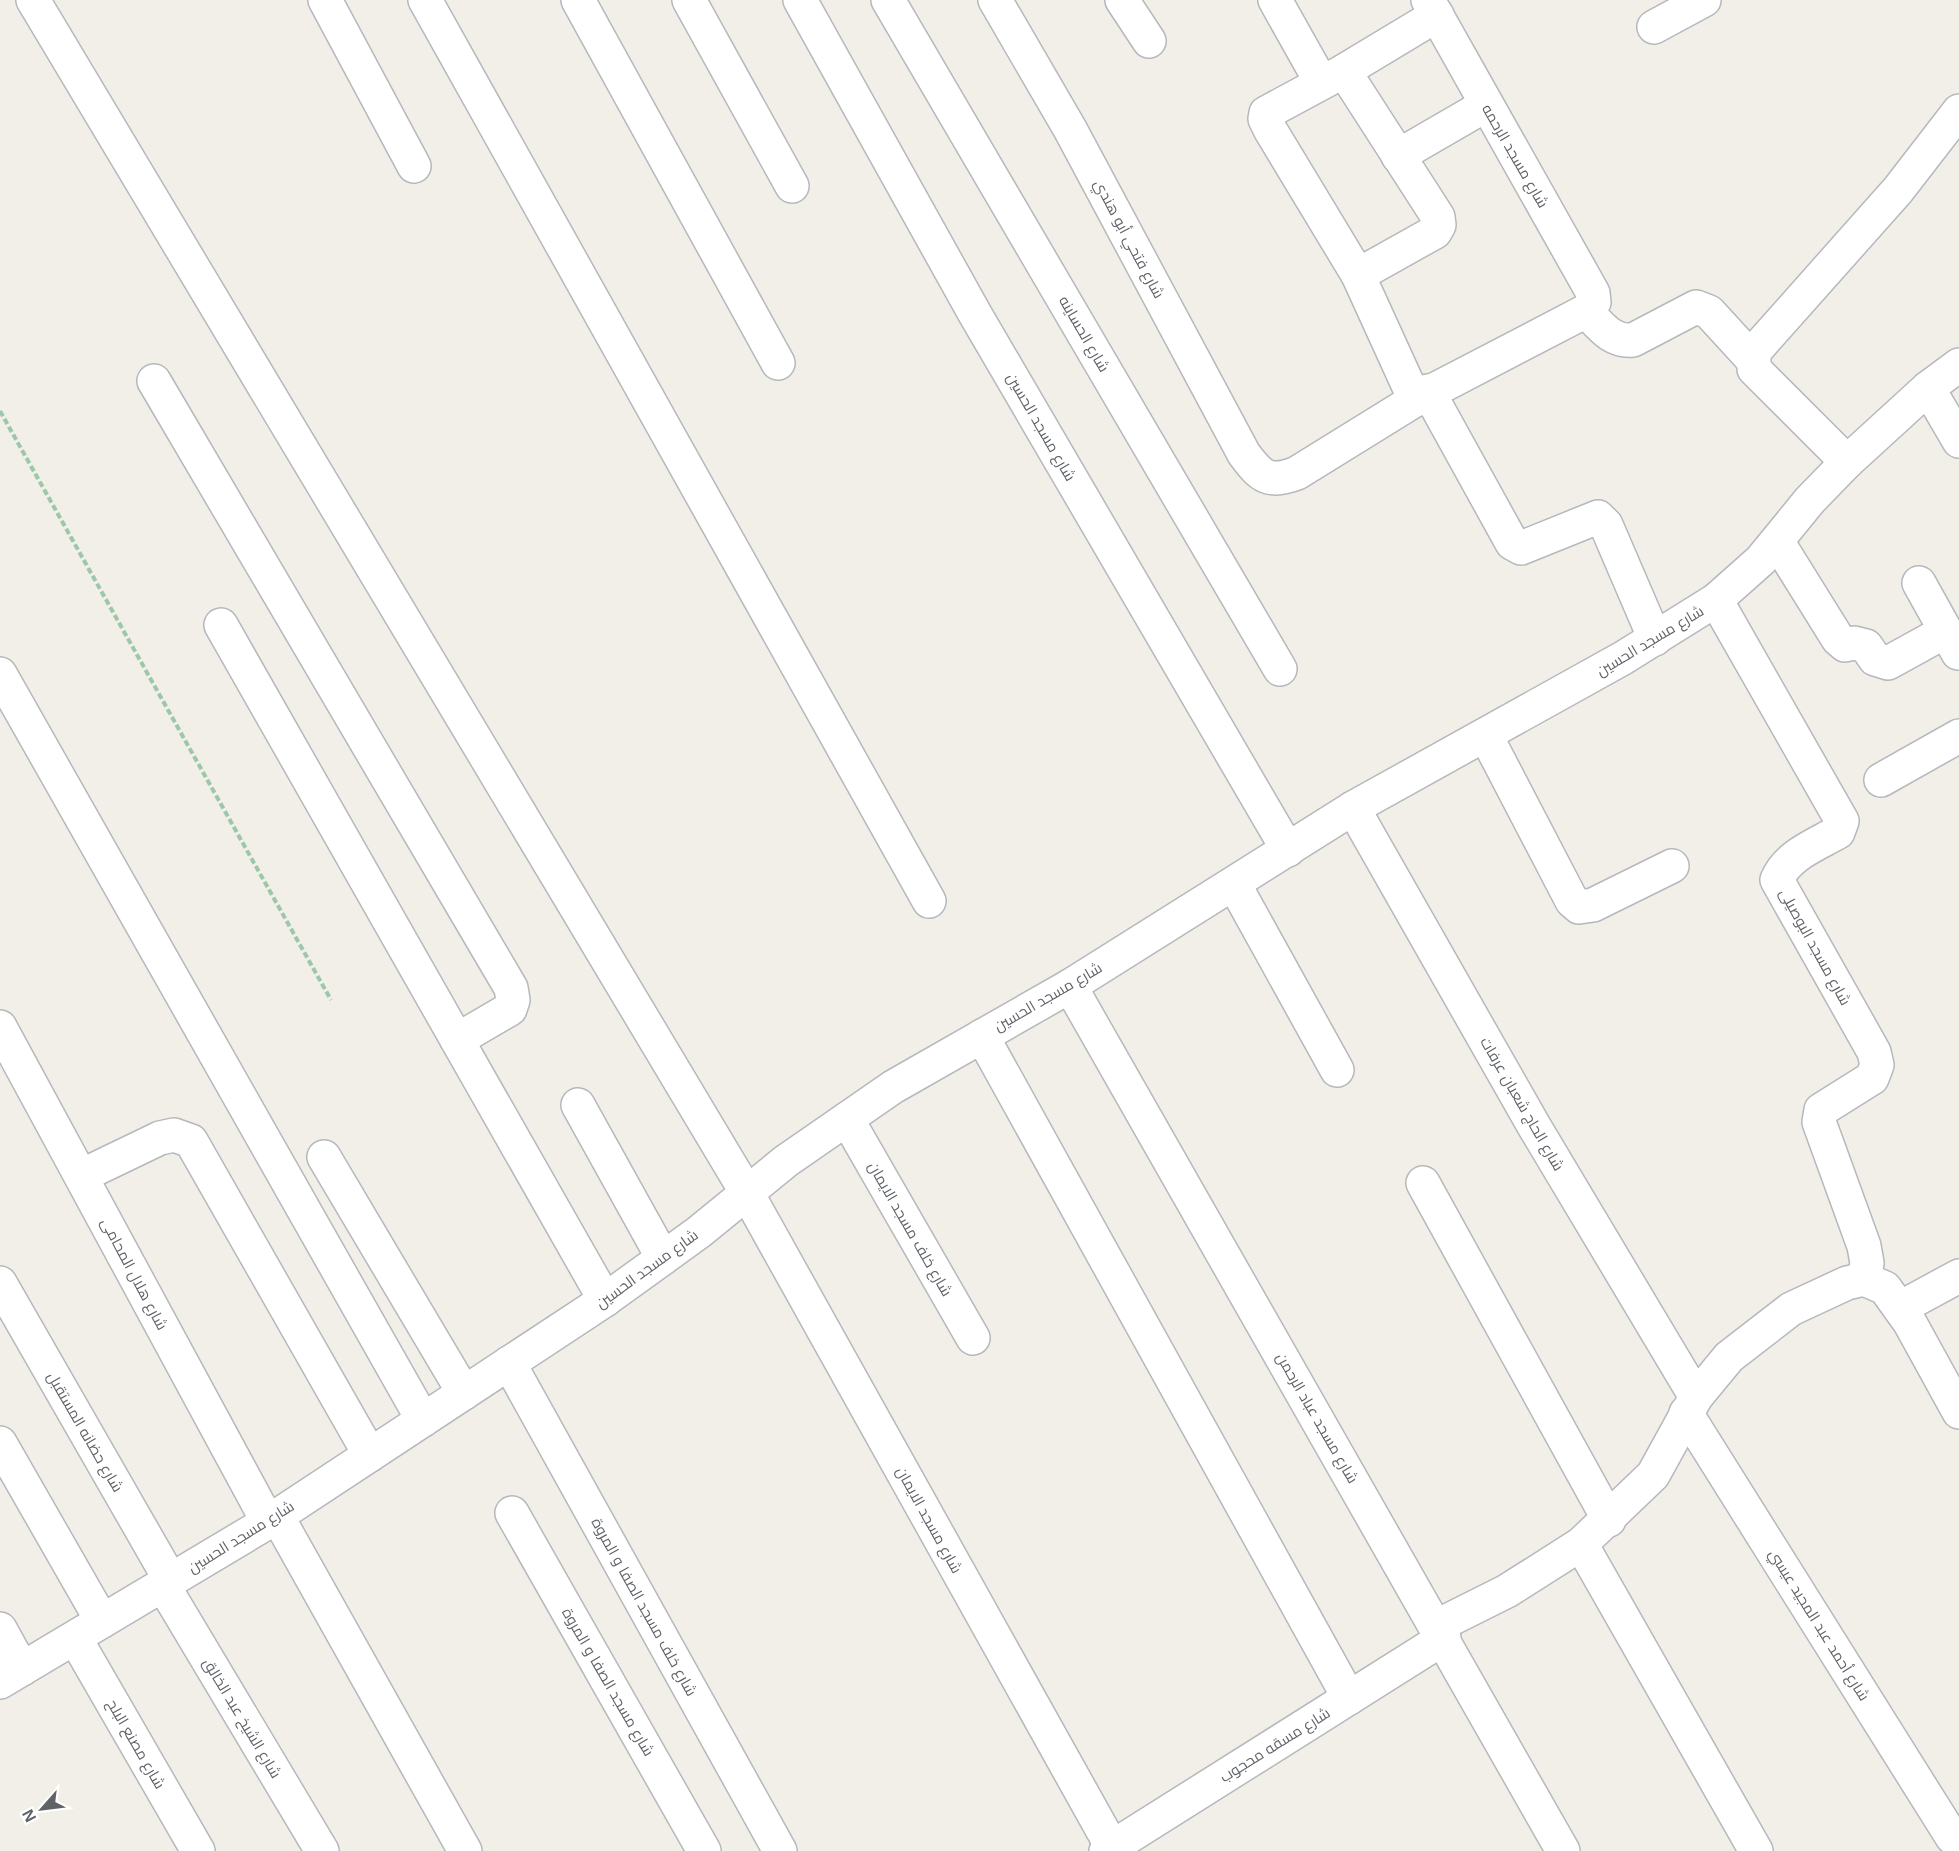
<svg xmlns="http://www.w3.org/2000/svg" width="1959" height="1851" viewBox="0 0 1959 1851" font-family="Helvetica,Cairo,sans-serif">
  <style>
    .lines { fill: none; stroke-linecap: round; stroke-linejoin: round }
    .minor-casing { stroke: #b5b8bc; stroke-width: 36 }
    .path { stroke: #9cc7a9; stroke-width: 4; stroke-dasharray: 6 3; stroke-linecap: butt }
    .minor { stroke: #fff; stroke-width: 33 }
    .labels { text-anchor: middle; stroke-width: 4.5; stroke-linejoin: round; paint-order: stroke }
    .street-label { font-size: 15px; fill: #5f6368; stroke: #fff }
  </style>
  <rect width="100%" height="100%" fill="#f1efe8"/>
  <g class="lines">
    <defs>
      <g id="minor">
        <path d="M33,0L747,1193L1112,1847"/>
        <path d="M325,0L414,166"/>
        <path d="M425,0L929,901"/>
        <path d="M578,0L778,363"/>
        <path d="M689,0L792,186"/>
        <path d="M800,0L975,314L1288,850"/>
        <path d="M888,0L1280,669"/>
        <path d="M995,0L1070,129L1244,454C1261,477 1269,484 1297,473L1415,400L1358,275L1435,232L1439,225L1438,217L1344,71"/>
        <path d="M1122,0L1149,41"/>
        <path d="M1275,0L1321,82"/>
        <path d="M1654,27L1704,0"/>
        <path d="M1398,156L1486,105"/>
        <path d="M1358,275L1271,131L1265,119L1266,113L1344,71L1437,15"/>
        <path d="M1586,311C1601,326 1611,342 1633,340L1696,307L1709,312L1753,360"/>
        <path d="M154,381L511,988L513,1000L510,1009L457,1040"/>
        <path d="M1928,388L1959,441"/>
        <path d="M1428,391L1512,543L1521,548L1598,517L1606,525L1655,639"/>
        <path d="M1415,400L1586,311L1594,302L1593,293L1428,0"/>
        <path d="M1847,462L1754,369V352L1898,190L1959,111"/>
        <path d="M1777,541L1838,639L1845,645L1854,643L1866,646L1875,659L1888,663L1946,631"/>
        <path d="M1919,583L1958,653"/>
        <path d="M1716,600L1842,821L1838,832C1816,845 1787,855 1777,880L1874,1052L1877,1065L1872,1078L1821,1110L1819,1122L1864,1246L1867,1263L1864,1279"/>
        <path d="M221,625L605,1300"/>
        <path d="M0,674L423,1420"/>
        <path d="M1486,736L1572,901L1579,907L1593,905L1672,866"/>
        <path d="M1881,780L1959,736"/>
        <path d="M1353,808L1534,1126L1696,1397"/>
        <path d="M1234,884L1337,1070"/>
        <path d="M1070,986L1563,1851"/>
        <path d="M0,1027L268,1522"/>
        <path d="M982,1036L1349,1698"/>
        <path d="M578,1105L663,1258"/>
        <path d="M847,1119L973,1338"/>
        <path d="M324,1157L464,1393"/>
        <path d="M81,1176L160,1138L174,1135L191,1141L370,1455"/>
        <path d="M1423,1183L1609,1520"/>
        <path d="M0,1283L171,1581"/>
        <path d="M1900,1308L1959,1276"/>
        <path d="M509,1363L780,1851"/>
        <path d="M1686,1413L1952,1837"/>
        <path d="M0,1443L102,1621"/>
        <path d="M512,1513L704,1851"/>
        <path d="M277,1516L465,1851"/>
        <path d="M1581,1544L1756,1851"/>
        <path d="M163,1585L322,1851"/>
        <path d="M1437,1626L1507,1591L1581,1544L1653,1475L1696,1397L1729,1357L1791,1309L1847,1283L1864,1279L1885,1288L1910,1323L1959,1412"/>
        <path d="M0,1629L22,1669"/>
        <path d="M75,1638L198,1851"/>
        <path d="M0,1682L268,1522L605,1300L699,1232L786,1161L893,1087L1070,986L1353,808L1623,658L1716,600L1761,560L1810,500L1847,462L1928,388L1959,365"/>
        <path d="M1106,1851L1444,1638"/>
      </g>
    </defs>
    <use href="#minor" class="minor-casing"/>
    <path class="path" d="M0,411L331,1000"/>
    <use href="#minor" class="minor"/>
  </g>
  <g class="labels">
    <g class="street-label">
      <text transform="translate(1515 156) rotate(60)" y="5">شارع مسجد الرحمه</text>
      <text transform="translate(1129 239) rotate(62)" y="5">شارع فتحي أبو هندي</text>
      <text transform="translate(1084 334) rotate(60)" y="5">شارع الحساينه</text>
      <text transform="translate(1041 427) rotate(60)" y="5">شارع مسجد الحسين</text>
      <text transform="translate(1650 641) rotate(-31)" y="5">شارع مسجد الحسين</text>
      <text transform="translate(1815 947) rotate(61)" y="5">شارع مسجد البوصيلى</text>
      <text transform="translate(1048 997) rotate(-30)" y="5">شارع مسجد الحسين</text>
      <text transform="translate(1522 1104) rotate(60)" y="5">شارع الحاج شعبان عرفات</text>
      <text transform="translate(910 1229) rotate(60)" y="5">شارع خلف مسجد الايمان</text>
      <text transform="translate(647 1269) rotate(-36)" y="5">شارع مسجد الحسين</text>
      <text transform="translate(134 1274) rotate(62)" y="5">شارع هلال المحامى</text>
      <text transform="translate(1317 1418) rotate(60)" y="5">شارع مسجد عباد الرحمن</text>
      <text transform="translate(85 1432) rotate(60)" y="5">شارع حضانه المستقبل</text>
      <text transform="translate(929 1520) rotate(61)" y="5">شارع مسجد الايمان</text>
      <text transform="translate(241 1537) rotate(-32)" y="5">شارع مسجد الحسين</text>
      <text transform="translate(644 1607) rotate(61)" y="5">شارع خلف مسجد الصفا و المروة</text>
      <text transform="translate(1819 1625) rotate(58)" y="5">شارع أحمد عبد المجيد عيسي</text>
      <text transform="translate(608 1682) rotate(60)" y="5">شارع مسجد الصفا و المروة</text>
      <text transform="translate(242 1718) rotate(59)" y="5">شارع الشيخ عبد الخالق</text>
      <text transform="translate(136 1744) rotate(60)" y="5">شارع مصنع البلح</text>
      <text transform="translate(1275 1745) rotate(-32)" y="5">شارع مسقه محجوب</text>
    </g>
  </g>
  <g transform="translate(42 1809) rotate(242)" stroke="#ffffff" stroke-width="4.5" paint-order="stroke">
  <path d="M0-4.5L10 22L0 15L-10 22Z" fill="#5f6368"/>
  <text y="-9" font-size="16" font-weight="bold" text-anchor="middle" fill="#5f6368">N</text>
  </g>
</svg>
